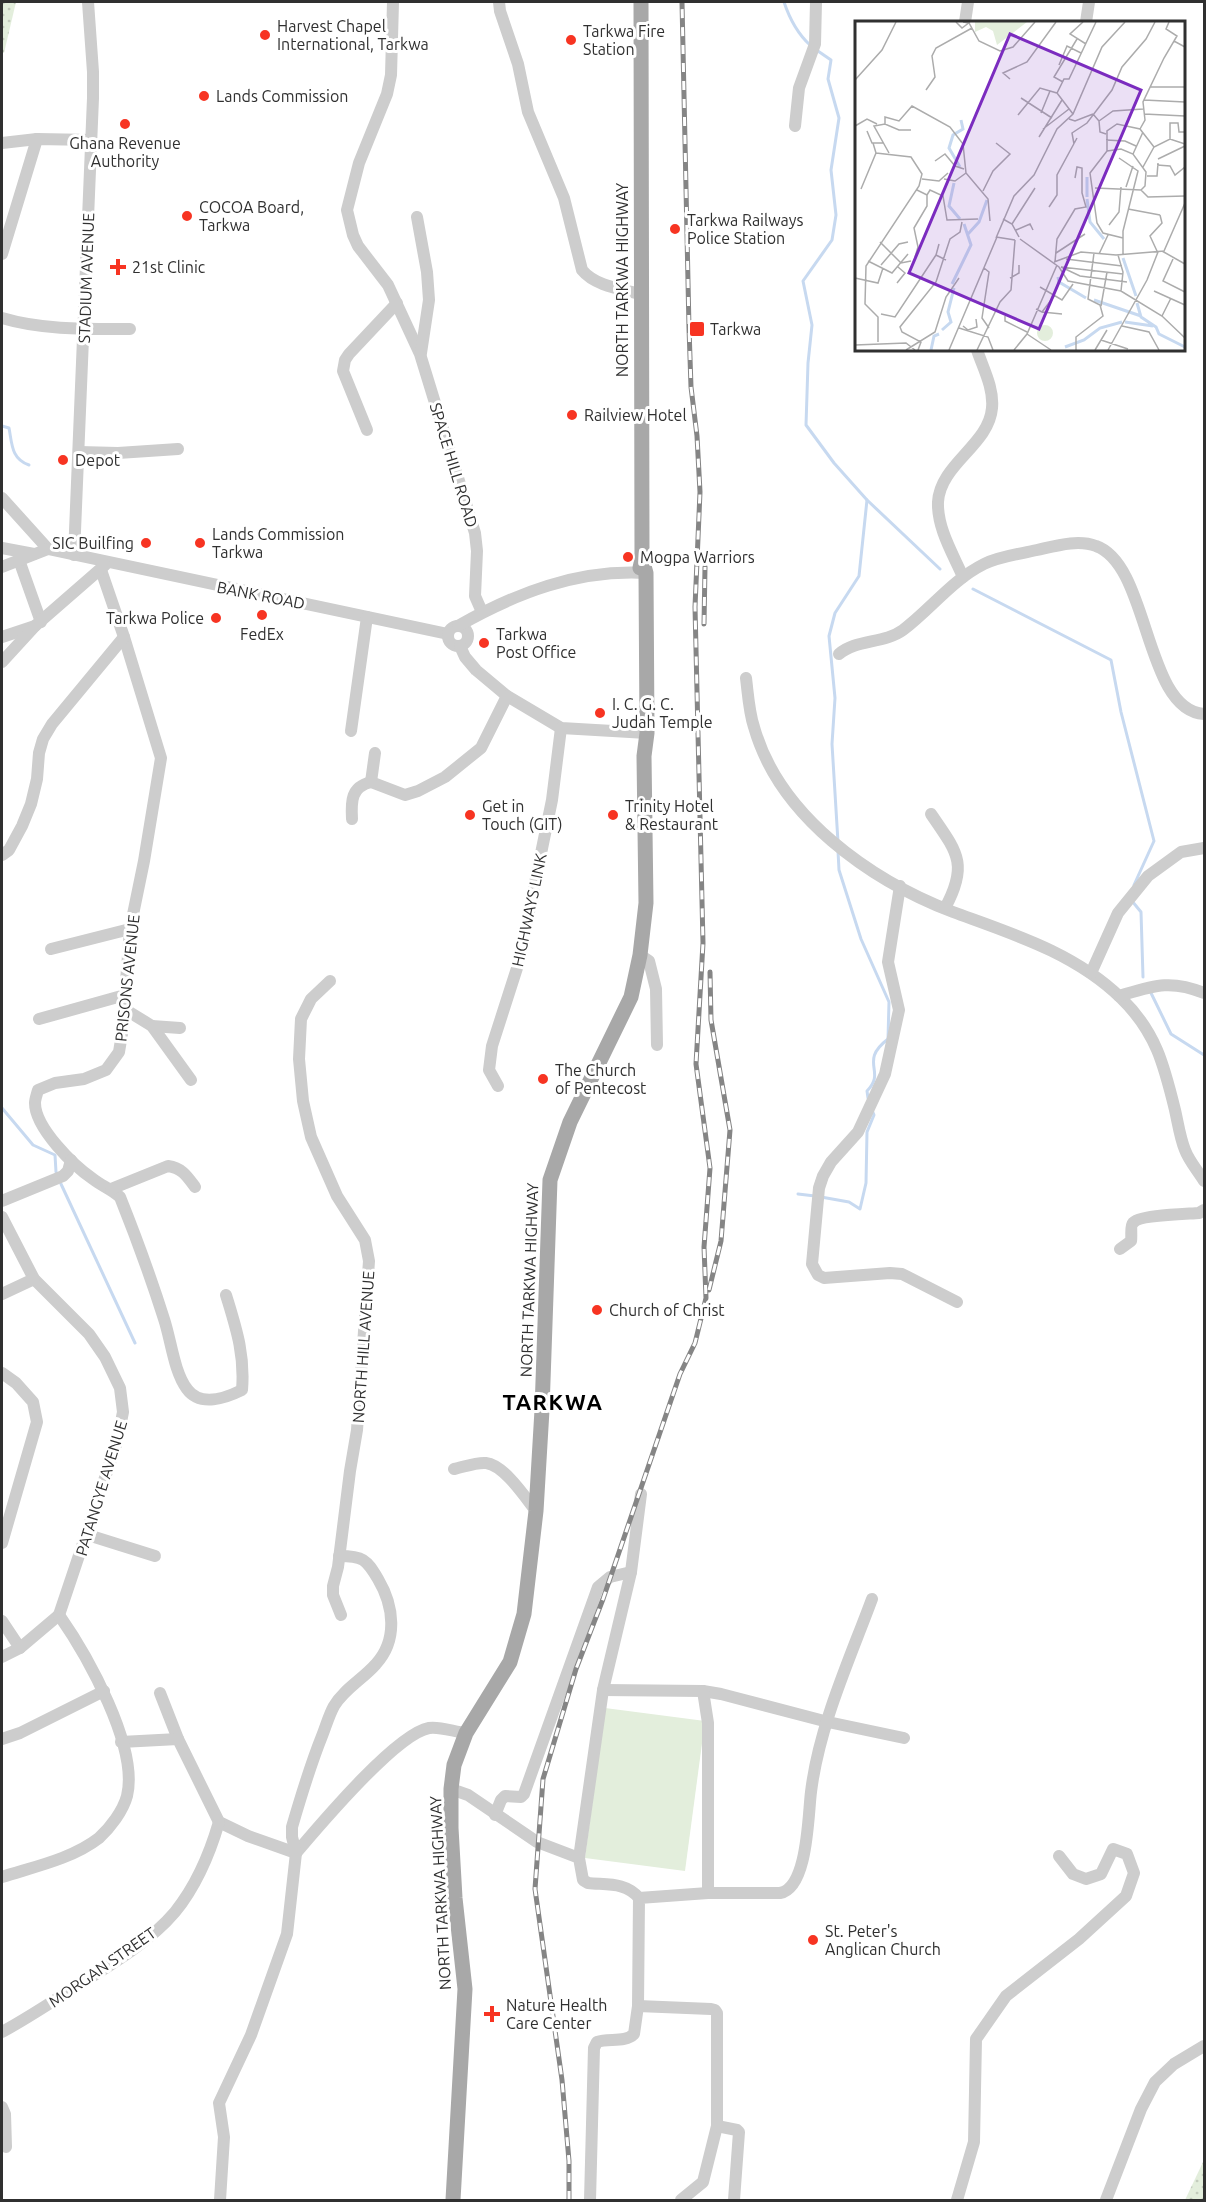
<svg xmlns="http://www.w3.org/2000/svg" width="1206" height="2202" viewBox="0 0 1206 2202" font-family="Ubuntu,sans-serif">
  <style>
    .green { fill: url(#green-dots) }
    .pitch { fill: #e3eedc }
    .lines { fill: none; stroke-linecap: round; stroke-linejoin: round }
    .stream { stroke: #c7d9f0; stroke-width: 3 }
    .minor { stroke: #cdcdcd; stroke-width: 12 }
    .major { stroke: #a8a8a8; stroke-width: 15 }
    .rail-casing { stroke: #858585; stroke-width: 5 }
    .rail { stroke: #fff; stroke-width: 3; stroke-dasharray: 9; stroke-linecap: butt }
    .poi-dot { fill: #f73422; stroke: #fff; stroke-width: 2 }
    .labels { text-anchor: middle; stroke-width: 6; stroke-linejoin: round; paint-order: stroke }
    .poi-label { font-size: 16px; fill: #303030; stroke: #fff; text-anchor: start }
    .street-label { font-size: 16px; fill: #303030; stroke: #fff }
    .district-label { font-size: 22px; font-weight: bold; letter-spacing: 1.5px; fill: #000; stroke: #fff }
    .inset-river { fill: none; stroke: #c7d9f0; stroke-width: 3 }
    .inset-road { fill: none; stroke: #acacac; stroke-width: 1.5 }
    .view { fill: #7b2cbf; fill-opacity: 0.15; stroke: #7b2cbf; stroke-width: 3 }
    .inset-edge { fill: none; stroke: #303030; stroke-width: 3 }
  </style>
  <defs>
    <pattern id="green-dots" width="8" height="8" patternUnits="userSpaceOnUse" patternTransform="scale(1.5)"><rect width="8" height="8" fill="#e3eedc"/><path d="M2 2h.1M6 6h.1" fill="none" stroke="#c3ccbd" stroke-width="1.8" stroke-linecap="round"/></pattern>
  </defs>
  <rect width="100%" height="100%" fill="#fff"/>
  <g class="green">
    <path d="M2,2H16L4,53L2,52Z"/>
    <path d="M1204,2160V2200H1185Z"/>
  </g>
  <path class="pitch" d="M605,1708L705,1721L685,1871L585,1858Z"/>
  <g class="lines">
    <g class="stream">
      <path d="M784,2C789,17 798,34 810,45"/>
      <path d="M815,49L831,60L828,79L839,118L831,170L836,215L832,240L803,281L812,325L808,363L806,425L834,463L867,500L940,569"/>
      <path d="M2,426L9,428C12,443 11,459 29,465"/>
      <path d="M973,589L1111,660L1121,712L1154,841L1134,885"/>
      <path d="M838,842L832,744L835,698L829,636L835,613L859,576L867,500"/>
      <path d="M838,851L839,870L861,939L889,1002L888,1039C858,1062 887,1071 867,1091L868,1098"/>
      <path d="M1132,901L1141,912L1143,977"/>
      <path d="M1151,993L1171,1034L1204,1055"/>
      <path d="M2,1108L33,1145L55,1155L56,1172"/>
      <path d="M61,1184L135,1343"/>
      <path d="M798,1194L815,1196"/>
      <path d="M821,1197L849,1202L860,1209L866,1183L867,1132L874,1115L872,1110"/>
    </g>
    <g class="minor">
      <path d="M393,2L391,75L387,94L359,163L347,210L353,235L358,246L388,285L420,354L475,533L477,551L475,596L482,612"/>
      <path d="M499,2L500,11L518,64L528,112L564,198L582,270C595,286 621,289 640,294"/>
      <path d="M965,22L968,2"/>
      <path d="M1086,22L1089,2"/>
      <path d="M795,126L799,88L815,44L816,2"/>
      <path d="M2,143L37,139"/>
      <path d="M417,217L427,272L429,300L421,353"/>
      <path d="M2,254L37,139L92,140"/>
      <path d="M2,318C42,330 87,329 130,329"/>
      <path d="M367,430L343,371L345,360L349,354L397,303"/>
      <path d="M79,452L118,453L178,449"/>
      <path d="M2,498L48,549L448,634"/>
      <path d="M2,548L34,554"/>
      <path d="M74,555L93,98V72L88,2"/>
      <path d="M19,560L41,622"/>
      <path d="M2,567L48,549"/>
      <path d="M101,570L124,637L161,758L144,861L130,929L125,995L126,1010L119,1052L106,1070L84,1079L55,1083L38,1090C37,1094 35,1099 35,1103C35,1128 74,1166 93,1179C102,1186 111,1189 120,1197C136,1237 151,1278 164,1319C171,1340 174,1372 187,1389C200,1407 226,1398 242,1390C245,1354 236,1328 226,1295"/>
      <path d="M963,577C953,554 937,528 938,502C940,464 989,445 992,408C994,388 983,368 977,350"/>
      <circle cx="458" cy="636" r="10"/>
      <path d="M458,626C516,593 578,569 646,573"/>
      <path d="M2,637L35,626"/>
      <path d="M460,646L465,657L476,670L507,696L561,728L647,733"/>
      <path d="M839,654C856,639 884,644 903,630C931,609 952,580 984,564C1000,556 1020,554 1037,550C1055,546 1078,539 1096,546C1150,565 1144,710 1204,714"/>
      <path d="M2,662L35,626L105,565"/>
      <path d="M746,678C748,694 749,712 754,727C779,816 870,880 953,912C1013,934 1075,953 1121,998C1156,1032 1164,1065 1175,1110C1178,1123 1180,1138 1185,1150C1189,1161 1198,1171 1204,1181"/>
      <path d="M351,731L367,617"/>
      <path d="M375,753L371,782L405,795L418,791L445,777L481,748L507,696"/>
      <path d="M931,814C957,852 969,864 945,908"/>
      <path d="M352,819C351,801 351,787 371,782"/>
      <path d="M2,855L9,850L22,826L31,804L37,779L39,753L43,739L52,724L124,637"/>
      <path d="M900,886L888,962L899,1010L885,1074L858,1132L831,1162L823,1176L819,1188L812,1264L818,1275L824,1278L890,1273L902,1274L957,1302"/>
      <path d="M51,949L130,929"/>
      <path d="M640,955L649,961L656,989L657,1045"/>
      <path d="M1091,973L1118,913L1148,876L1181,852L1204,848"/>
      <path d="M330,981L311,999L301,1019L299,1059L303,1101L311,1137L337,1196L365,1240L369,1261L357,1430L350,1471L338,1567L333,1586V1595L341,1615"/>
      <path d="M1119,996C1153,986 1170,979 1204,993"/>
      <path d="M126,1010L152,1026L191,1080"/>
      <path d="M39,1019L125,995"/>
      <path d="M152,1026L180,1028"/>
      <path d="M498,1086L489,1070L492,1046L518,965L552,800L561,728"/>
      <path d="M111,1189L168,1166C182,1168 187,1176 195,1187"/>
      <path d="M2,1201L63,1176L68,1171L71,1160"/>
      <path d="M2,1217L34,1279L89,1334L105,1357L120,1388L123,1412L117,1442L59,1615"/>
      <path d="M1120,1249L1131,1241C1132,1236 1130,1226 1133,1223C1138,1215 1188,1214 1199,1213L1204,1210"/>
      <path d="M2,1294L34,1279"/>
      <path d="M2,1373L16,1383L33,1402L37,1422L2,1543"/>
      <path d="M454,1469C464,1467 476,1462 486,1463C504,1465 525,1497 536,1511"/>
      <path d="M88,1535L155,1556"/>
      <path d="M2,1621L20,1648"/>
      <path d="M2,1657L20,1648L59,1615"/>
      <path d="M603,1690L703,1691L721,1694L828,1722L904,1738"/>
      <path d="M703,1691L708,1723V1893"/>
      <path d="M160,1693L178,1739"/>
      <path d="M2,1739L20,1733L104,1691"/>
      <path d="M121,1742L178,1739L219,1822L248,1836L296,1853"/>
      <path d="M451,1789L468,1795L537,1842L579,1858L583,1880L588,1883C607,1885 626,1882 639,1898"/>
      <path d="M495,1815L501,1800L505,1796L521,1797L524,1794L598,1587L610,1577L631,1572"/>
      <path d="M296,1853C319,1826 396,1734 429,1728C439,1726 455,1732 466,1733"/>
      <path d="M579,1858L603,1690L631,1572L641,1494"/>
      <path d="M2,1877C33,1867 72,1859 99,1838C110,1828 123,1811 127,1796C139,1747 87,1655 59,1615"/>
      <path d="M638,2006L711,2009L715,2010L717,2013V2126L703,2182L681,2200"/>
      <path d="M2,2032C26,2019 49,2004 72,1989C106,1968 149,1943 175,1912C196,1886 210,1853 219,1822"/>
      <path d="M2,2107L5,2114L6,2147"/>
      <path d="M717,2126L737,2130L739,2132L734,2200"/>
      <path d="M220,2200L224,2137L219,2103L251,2035L287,1934L296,1853L292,1837V1827C301,1796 310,1766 322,1736C326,1726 329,1715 334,1706C344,1689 363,1679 376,1664C398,1640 394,1606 378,1579C366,1559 363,1556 339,1556"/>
      <path d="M590,2200L594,2048L597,2042C609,2038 625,2043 634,2034L638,2006L639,1898L708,1893H780C808,1888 808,1815 811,1792C819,1726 849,1661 872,1599"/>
      <path d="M957,2200L974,2142L976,2039L1006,1996L1079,1939L1126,1896L1134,1873L1127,1854L1113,1849L1101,1874L1086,1879L1073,1874L1059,1856"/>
      <path d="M1106,2200L1141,2109L1155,2082L1174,2064L1204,2046"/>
    </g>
    <g class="major">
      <path d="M640,568L642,559L641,2"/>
      <path d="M453,2200L465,1989L455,1898L451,1828V1789L454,1765L466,1733L510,1662L524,1614L536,1511L542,1410L550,1180L570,1122L631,997L640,955L646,903L644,756L647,733L646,573L642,559"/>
    </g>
    <defs>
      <g id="rail">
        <path d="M704,624L705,567"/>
        <path d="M709,1290L721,1241L730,1130L711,1020L710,972"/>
        <path d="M569,2200V2161L562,2080L535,1889L543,1779L576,1669L603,1599L680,1374L695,1343L706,1298L704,1247L710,1168L696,1064L703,943L695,607L700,492L697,436L691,387L689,328L682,2"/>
      </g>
    </defs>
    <use href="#rail" class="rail-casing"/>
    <use href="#rail" class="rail"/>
  </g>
  <g class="poi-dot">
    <circle cx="265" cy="35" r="6"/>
    <circle cx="571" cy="40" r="6"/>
    <circle cx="204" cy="96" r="6"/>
    <circle cx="125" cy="124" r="6"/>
    <circle cx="187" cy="216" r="6"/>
    <circle cx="675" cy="229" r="6"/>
    <path d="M115 258h6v6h6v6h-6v6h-6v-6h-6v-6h6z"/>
    <rect x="689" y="321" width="16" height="16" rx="3"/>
    <circle cx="572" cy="415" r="6"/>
    <circle cx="63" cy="460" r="6"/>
    <circle cx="146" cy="543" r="6"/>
    <circle cx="200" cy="543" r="6"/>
    <circle cx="628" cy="557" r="6"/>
    <circle cx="262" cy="615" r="6"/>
    <circle cx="216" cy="618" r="6"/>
    <circle cx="484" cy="643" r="6"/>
    <circle cx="600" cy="713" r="6"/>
    <circle cx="470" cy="815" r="6"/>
    <circle cx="613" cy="815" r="6"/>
    <circle cx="543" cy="1079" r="6"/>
    <circle cx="597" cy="1310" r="6"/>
    <circle cx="813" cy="1940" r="6"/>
    <path d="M489 2005h6v6h6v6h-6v6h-6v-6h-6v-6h6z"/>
  </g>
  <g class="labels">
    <g class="poi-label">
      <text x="277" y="32">Harvest Chapel<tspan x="277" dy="18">International, Tarkwa</tspan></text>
      <text x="583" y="37">Tarkwa Fire<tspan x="583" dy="18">Station</tspan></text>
      <text x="216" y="102">Lands Commission</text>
      <text x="125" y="149" text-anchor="middle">Ghana Revenue<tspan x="125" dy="18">Authority</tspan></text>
      <text x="199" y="213">COCOA Board,<tspan x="199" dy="18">Tarkwa</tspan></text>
      <text x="687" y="226">Tarkwa Railways<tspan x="687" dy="18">Police Station</tspan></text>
      <text x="132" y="273">21st Clinic</text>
      <text x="710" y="335">Tarkwa</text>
      <text x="584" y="421">Railview Hotel</text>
      <text x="75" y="466">Depot</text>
      <text x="212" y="540">Lands Commission<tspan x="212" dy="18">Tarkwa</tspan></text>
      <text x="134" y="549" text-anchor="end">SIC Builfing</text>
      <text x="640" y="563">Mogpa Warriors</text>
      <text x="204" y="624" text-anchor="end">Tarkwa Police</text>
      <text x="262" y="640" text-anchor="middle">FedEx</text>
      <text x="496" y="640">Tarkwa<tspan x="496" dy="18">Post Office</tspan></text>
      <text x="612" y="710">I. C. G. C.<tspan x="612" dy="18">Judah Temple</tspan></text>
      <text x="482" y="812">Get in<tspan x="482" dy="18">Touch (GIT)</tspan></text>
      <text x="625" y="812">Trinity Hotel<tspan x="625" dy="18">&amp; Restaurant</tspan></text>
      <text x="555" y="1076">The Church<tspan x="555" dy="18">of Pentecost</tspan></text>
      <text x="609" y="1316">Church of Christ</text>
      <text x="825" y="1937">St. Peter's<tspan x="825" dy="18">Anglican Church</tspan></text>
      <text x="506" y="2011">Nature Health<tspan x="506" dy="18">Care Center</tspan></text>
    </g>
    <g class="street-label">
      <text transform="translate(86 278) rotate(-88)" y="6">STADIUM AVENUE</text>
      <text transform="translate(622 280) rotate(-90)" y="6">NORTH TARKWA HIGHWAY</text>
      <text transform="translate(454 465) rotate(73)" y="6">SPACE HILL ROAD</text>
      <text transform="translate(261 595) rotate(11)" y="6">BANK ROAD</text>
      <text transform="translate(529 910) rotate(-78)" y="6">HIGHWAYS LINK</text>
      <text transform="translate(127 978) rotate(-84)" y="6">PRISONS AVENUE</text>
      <text transform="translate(529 1280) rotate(-88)" y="6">NORTH TARKWA HIGHWAY</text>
      <text transform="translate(363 1347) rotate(-86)" y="6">NORTH HILL AVENUE</text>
      <text transform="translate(101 1488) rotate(-73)" y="6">PATANGYE AVENUE</text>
      <text transform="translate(440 1893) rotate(-93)" y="6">NORTH TARKWA HIGHWAY</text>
      <text transform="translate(102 1967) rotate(-35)" y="6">MORGAN STREET</text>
    </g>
    <g class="district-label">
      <text x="553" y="1410">TARKWA</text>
    </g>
  </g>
  <g transform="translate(855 21)">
    <rect width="330" height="330" fill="#fff"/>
    <path d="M120,1H172L142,24L138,10L131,6L120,11ZM182 312a8 8 0 1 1 16 0a8 8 0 1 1-16 0Z" fill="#e3eedc"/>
    <path class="inset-river" d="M105,146L94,127L98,114L108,108L106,99M232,156V176M99,162L94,185L105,198M232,178L235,201L249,218M113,213L124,201L132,179M268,237L281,275M203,256L204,261L231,277M97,263L116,224L109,203M239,279L286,295M282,282L286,296L301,306L304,313L330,326M270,301L298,305M87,309L96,301L93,291L99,267M210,326L229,319L245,307L267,301M76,329L79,315L84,313"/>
    <path class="inset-road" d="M101,1L107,7L115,1M108,1L114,2L124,20L145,30L158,26L180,1M228,1L215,13L231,23M314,1L311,8L322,15L319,20M204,44L212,25L226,32M155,58L148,52L172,41L201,1M0,59L27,29L41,1M208,61L199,56L222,18M295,66H330M71,69L80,56L77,35L81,27L117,7M202,72L218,93M166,77L197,97M289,79L330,81M186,92L195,70M238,93L244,100L245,111L251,113M289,93L330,95M163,94L185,67L202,72L209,58H214L241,1M214,98L220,100L238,93M244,100L258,90L288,88M30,103V96L44,100L57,85L95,106L108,123L111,152L133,178L135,200M0,105L12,98L22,103M188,108L214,88M285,108L290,99L288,81L309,37L319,20L330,26M12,110L17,122H29M184,116L207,79M315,118V102H323L324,111H330M251,119L270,120L281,125M219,123L217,112L232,102L257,69L267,46L291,18L300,1M252,130L235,152L242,202L248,212L268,217M252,130V110L262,103L285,108L299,126M21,132L56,136L67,153L64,165L11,245L10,283L23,296V321M34,132L19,105L30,103L44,109H56M278,133L288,111M264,137L283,150L268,210V234M303,138L330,125M80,140L90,133L100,145L109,148M302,144L315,145L320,154L330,146M288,146L299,126L315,118L330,123M292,155H302L303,142M67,158L84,160L93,152M89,158L100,160L111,152M271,166L278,145M240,167L286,169L290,165L291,151L278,133L266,128L252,130M6,168L21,132L18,122M62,169L72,174L75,169L88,175L92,199L123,198M286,169L293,176L330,175M128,170L138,150L155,133L141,122M194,186L202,174V154L222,117M273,188L305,194M148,198L157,203L164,216M157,203L180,167M254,204L264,191L266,166M161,209L175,203L178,209M141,216L160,219M141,217L159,175L179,154L202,108L218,93L247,26L270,1M165,218L204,246L213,260L266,270L307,295L330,317M25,221L46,242L56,240M84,223L81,234L91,239M302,230L295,215L307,202L305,194M307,230L330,243M201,232L230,213M244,233L253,214M263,234L268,251L266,270M60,236L63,226L59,207L72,185V174M211,238L267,245M318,238L308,260L330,271M13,240L37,252L53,233M199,241L226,231L261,234L309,230L330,182M200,241L202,218L220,188L231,186L227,172V147L222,146L220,157M26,244L44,223L53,221M206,246L225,255L272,261M206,246L268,253M129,247L134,251L127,297L134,307M0,257L23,262L28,247M155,257L164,252V244M42,262L50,252L43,246M185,266L207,279L218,263M299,270L330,284M246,285L252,251M181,288L187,291L200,274M187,291L207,293M26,293L40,296L81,234M150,295V300L172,311M307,295L316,277M108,305L113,309L122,306L121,298M267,305L294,311L304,329M104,307L133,316L138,329M172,313L196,329M246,319L273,328M0,324L51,322L60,329M51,329L80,311L91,276L104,257M63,329L66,321L47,311L45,306L81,261L95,218L105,211L107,201M94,329L142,216M122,329L145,281L156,269L160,219M159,329L172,313L202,244M221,329V316L248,295L245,284L233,278L239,232M240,329L252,309M253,329L292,259L303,231"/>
    <path class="view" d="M155,13L286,69L184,308L54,252Z"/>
    <rect width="330" height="330" class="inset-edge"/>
  </g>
  <rect width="1206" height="2202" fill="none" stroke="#303030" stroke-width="6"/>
</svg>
